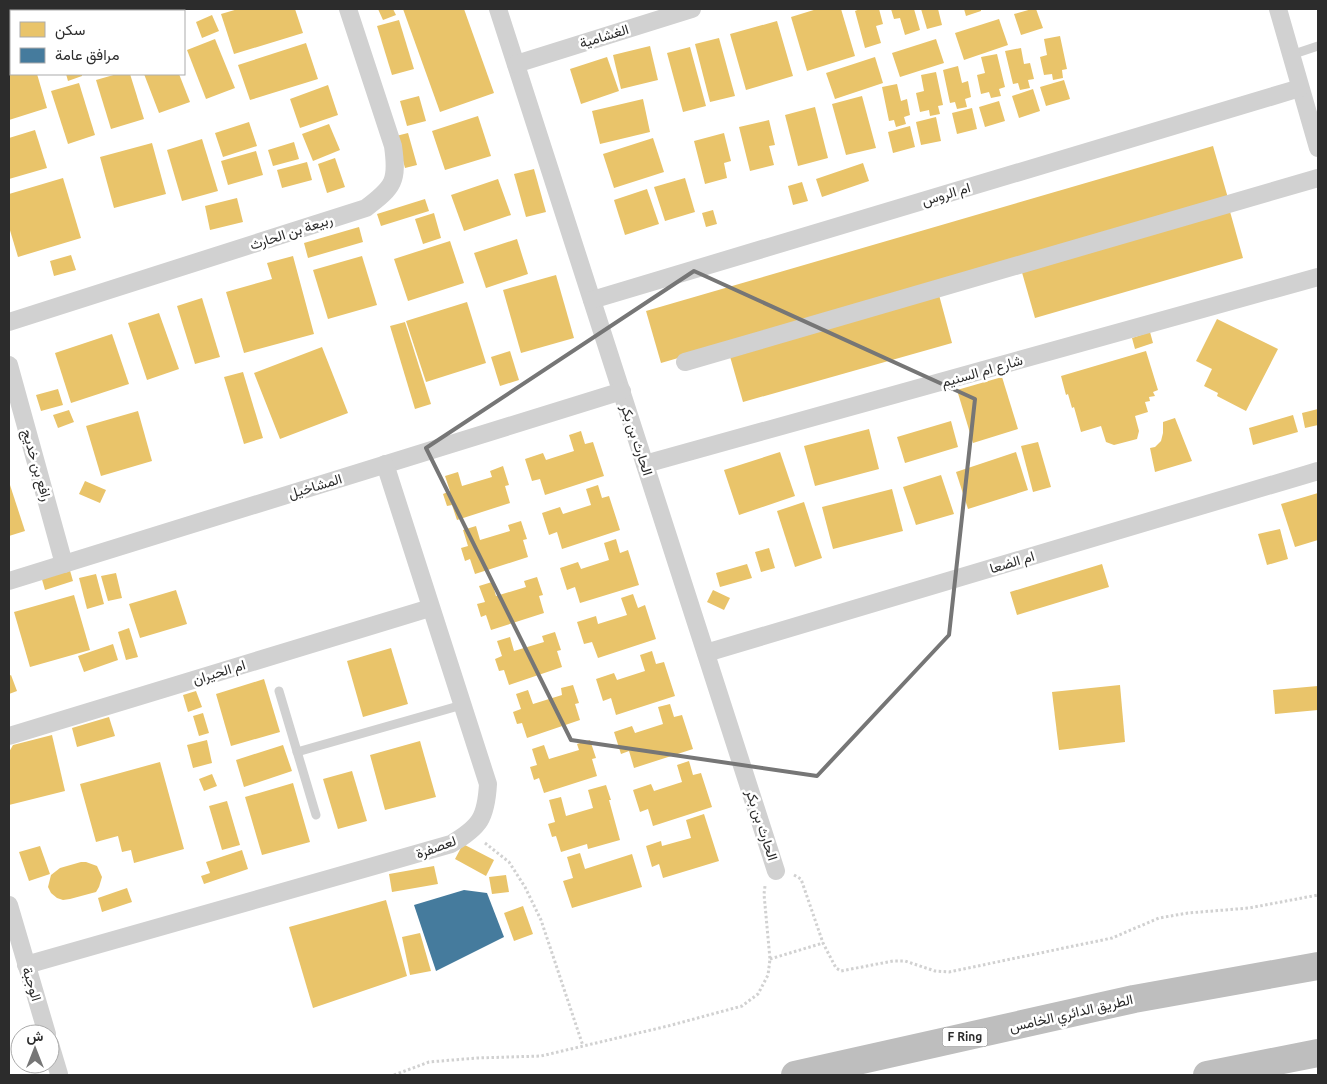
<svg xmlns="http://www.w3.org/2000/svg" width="1327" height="1084" viewBox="0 0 1327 1084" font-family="Ubuntu,Vazirmatn,sans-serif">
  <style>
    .homes { fill: #e9c46a }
    .public { fill: #457b9d }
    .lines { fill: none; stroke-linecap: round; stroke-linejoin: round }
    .path { stroke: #d1d1d1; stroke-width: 3; stroke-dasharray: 2.5 2.5; stroke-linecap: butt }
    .lane { stroke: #d1d1d1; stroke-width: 9 }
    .street { stroke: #d1d1d1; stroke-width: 18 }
    .highway { stroke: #bebebe; stroke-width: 28 }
    .marked { fill: none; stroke: #767676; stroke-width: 4; stroke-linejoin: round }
    .labels { text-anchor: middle; stroke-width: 5; stroke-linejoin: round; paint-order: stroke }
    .shield { fill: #fff; stroke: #6b6b6b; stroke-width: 1 }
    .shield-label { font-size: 12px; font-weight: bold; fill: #2c2c2c }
    .street-label { font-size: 14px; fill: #2c2c2c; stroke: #fff }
  </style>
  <rect width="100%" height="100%" fill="#fff"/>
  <g class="homes">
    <path d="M238,9H295L303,33L234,54L221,14Z"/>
    <path d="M378,9H393L396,15L383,20Z"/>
    <path d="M403,9H464L494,93L440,112Z"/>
    <path d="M817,9H841L855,56L807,71L791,17Z"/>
    <path d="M860,9H879L883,24L876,26L881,43L865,48L855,11Z"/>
    <path d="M891,9H914L920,30L905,35L900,18L894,19Z"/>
    <path d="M921,9H938L942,25L927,29Z"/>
    <path d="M964,9H981V11L966,16Z"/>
    <path d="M1032,9H1036L1043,28L1021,35L1014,14Z"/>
    <path d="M212,15L219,31L202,38L196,22Z"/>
    <path d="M999,19L1008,45L964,60L955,33Z"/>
    <path d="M399,20L414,69L392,75L377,26Z"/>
    <path d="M777,21L793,76L746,90L730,34Z"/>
    <path d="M1060,36L1067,69L1062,70L1063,78L1053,80L1052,74L1044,75L1040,57L1047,55L1044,39Z"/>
    <path d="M719,38L735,96L710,102L695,44Z"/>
    <path d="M215,39L235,88L206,99L187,50Z"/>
    <path d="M936,39L944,63L900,77L892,53Z"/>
    <path d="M306,43L318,79L250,100L238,65Z"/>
    <path d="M650,46L658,80L621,89L613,55Z"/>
    <path d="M690,47L706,106L683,112L667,53Z"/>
    <path d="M1021,48L1024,64L1030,63L1034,79L1028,80L1030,88L1020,90L1018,83L1013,84L1005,51Z"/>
    <path d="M997,54L1005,87L999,89L1001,96L991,98L989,92L981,94L977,75L985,73L981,57Z"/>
    <path d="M607,57L619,91L581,104L570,69Z"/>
    <path d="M875,57L883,83L835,99L826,73Z"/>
    <path d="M958,66L962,83L968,81L971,97L965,99L967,107L957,109L955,102L950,103L943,70Z"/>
    <path d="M11,72V74H37L47,108L9,120V73Z"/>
    <path d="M936,72L943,105L938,106L940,114L930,116L929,110L920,112L916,93L924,91L921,75Z"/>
    <path d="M66,74H82V76L68,81Z"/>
    <path d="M117,74H130L144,119L111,129L96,80Z"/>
    <path d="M144,74H179L190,102L159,113Z"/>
    <path d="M1064,80L1070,99L1046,106L1040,87Z"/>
    <path d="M79,83L95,135L68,144L51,91Z"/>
    <path d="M897,84L901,101L907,99L910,115L904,117L906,124L896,127L894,120L889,121L882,87Z"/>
    <path d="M328,85L338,115L300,128L290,99Z"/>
    <path d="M1033,89L1040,111L1019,118L1012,96Z"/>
    <path d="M419,96L426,121L407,126L400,101Z"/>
    <path d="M862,96L876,148L846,155L832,104Z"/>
    <path d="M643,99L650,132L600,144L592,111Z"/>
    <path d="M999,101L1005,121L985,127L979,107Z"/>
    <path d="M815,107L828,158L798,166L785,115Z"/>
    <path d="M972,108L977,129L957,134L952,113Z"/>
    <path d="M478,116L491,156L445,170L432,131Z"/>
    <path d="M936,117L941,141L921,145L916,122Z"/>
    <path d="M769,120L775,145L769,146L774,165L750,171L739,127Z"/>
    <path d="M249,122L257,146L223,157L215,133Z"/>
    <path d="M329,124L340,150L313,161L302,134Z"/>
    <path d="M910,126L915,147L893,153L888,132Z"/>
    <path d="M35,130L47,168L9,179V138Z"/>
    <path d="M408,133L417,165L405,168L396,136Z"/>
    <path d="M724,133L731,161L724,163L727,178L705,184L694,141Z"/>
    <path d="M653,138L664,172L614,188L603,154Z"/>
    <path d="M202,139L218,191L182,201L167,150Z"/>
    <path d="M294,142L299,159L273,166L268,150Z"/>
    <path d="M152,143L166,194L114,208L100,157Z"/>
    <path d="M1213,146L1228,198L661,363L646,311Z"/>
    <path d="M256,151L263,175L228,185L221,161Z"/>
    <path d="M335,158L345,187L327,193L318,164Z"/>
    <path d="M307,162L312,180L282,188L277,170Z"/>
    <path d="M863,163L869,181L822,197L816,179Z"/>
    <path d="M534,169L546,212L526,217L514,174Z"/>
    <path d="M63,178L81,238L18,257L9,227V194Z"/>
    <path d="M685,178L695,212L665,221L654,187Z"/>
    <path d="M498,179L511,215L464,231L451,195Z"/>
    <path d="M802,182L808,201L793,205L788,186Z"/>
    <path d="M647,189L659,224L625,235L614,200Z"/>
    <path d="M237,198L243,222L210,230L205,206Z"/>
    <path d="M425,199L429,211L381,226L377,214Z"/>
    <path d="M1229,208L1243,258L1035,318L1021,269Z"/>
    <path d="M713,210L717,224L706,227L702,213Z"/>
    <path d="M434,213L441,238L423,244L415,219Z"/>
    <path d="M359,227L363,242L308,258L304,243Z"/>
    <path d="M517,239L528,274L486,288L474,253Z"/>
    <path d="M450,241L464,283L408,301L394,259Z"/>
    <path d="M71,255L76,270L54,276L50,261Z"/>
    <path d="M293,256L314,334L244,353L226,292L272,279L267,263Z"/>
    <path d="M362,256L377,305L328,319L313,270Z"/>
    <path d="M556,275L574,338L521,353L503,290Z"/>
    <path d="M939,295L952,343L743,402L729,353Z"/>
    <path d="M202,298L220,357L195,364L177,306Z"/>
    <path d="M467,302L486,363L426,382L406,321Z"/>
    <path d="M159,313L179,369L147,380L128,323Z"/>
    <path d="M1217,319L1278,349L1246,411L1217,396L1218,393L1204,386L1212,369L1196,361Z"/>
    <path d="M405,322L431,404L415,409L390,326Z"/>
    <path d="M1150,332L1153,343L1135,349L1132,338Z"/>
    <path d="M112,334L129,384L71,403L55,353Z"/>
    <path d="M322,347L348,413L280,439L254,373Z"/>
    <path d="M510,351L519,380L500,386L491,357Z"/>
    <path d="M1146,351L1158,390L1153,392L1155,396L1149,397L1150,401L1145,402L1148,412L1135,416L1139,431L1137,439L1114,445L1106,442L1101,426L1081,432L1074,407L1072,408L1068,394L1066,395L1061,376Z"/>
    <path d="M243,372L263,438L244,444L224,377Z"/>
    <path d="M1002,377L1018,429L973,443L957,390Z"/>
    <path d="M58,389L63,405L41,411L36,395Z"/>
    <path d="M1318,409V425L1305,428L1302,413Z"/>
    <path d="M69,410L74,422L58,428L53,415Z"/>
    <path d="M138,411L152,461L101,476L86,426Z"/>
    <path d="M1293,415L1298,432L1253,445L1249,428Z"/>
    <path d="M1175,418L1192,461L1155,472L1150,448L1155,447L1161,441L1163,433V422Z"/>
    <path d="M951,421L958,447L905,463L897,437Z"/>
    <path d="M869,429L879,469L815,486L804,446Z"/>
    <path d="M581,431L585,444L593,442L604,476L545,495L540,479L532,481L525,459L543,453L546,460L574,451L569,435Z"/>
    <path d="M1038,442L1051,487L1033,492L1021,446Z"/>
    <path d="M780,452L795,496L739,515L724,470Z"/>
    <path d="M1016,452L1028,490L968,509L956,472Z"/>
    <path d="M503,466L509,485L505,486L510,503L457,520L452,505L447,506L443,494L450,491L445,476L458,472L462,486L492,477L490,471Z"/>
    <path d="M941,475L954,514L916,525L903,487Z"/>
    <path d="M85,481L106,490L100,503L79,494Z"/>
    <path d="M9,482L25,531L9,536Z"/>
    <path d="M598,485L602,498L609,496L620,530L562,549L557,532L549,535L542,513L560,507L563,514L591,505L586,489Z"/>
    <path d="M892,489L903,531L833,549L822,507Z"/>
    <path d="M1318,493V540L1295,547L1281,504Z"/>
    <path d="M804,502L822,558L795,567L777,511Z"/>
    <path d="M521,521L527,539L523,540L528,557L475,574L470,559L465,561L461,548L468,546L463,530L476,526L480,540L510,531L508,525Z"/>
    <path d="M1280,529L1288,559L1267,565L1258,534Z"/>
    <path d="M616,539L620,553L628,550L639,585L580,603L575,587L567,590L560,568L578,562L581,569L609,560L604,543Z"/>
    <path d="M769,548L775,568L761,572L755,552Z"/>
    <path d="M747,564L752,578L720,587L716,573Z"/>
    <path d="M1102,564L1109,587L1017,615L1010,592Z"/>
    <path d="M69,567L73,581L45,590L41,576Z"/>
    <path d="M116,573L122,598L108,601L101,576Z"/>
    <path d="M96,574L104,604L87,609L79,578Z"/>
    <path d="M537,577L543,595L539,596L544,613L491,630L486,615L481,617L477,604L485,602L479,586L492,582L496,596L526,587L524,581Z"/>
    <path d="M176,590L187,624L140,638L129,604Z"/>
    <path d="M713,590L730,598L724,610L707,602Z"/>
    <path d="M633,594L638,608L645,605L656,639L598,658L592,642L584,644L577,622L596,616L598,624L627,615L621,598Z"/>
    <path d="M74,595L90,650L30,667L14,612Z"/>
    <path d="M129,628L138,657L126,660L118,632Z"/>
    <path d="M555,632L561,650L557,651L562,667L509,685L504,670L499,671L495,659L502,656L497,641L510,637L514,651L544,642L542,636Z"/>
    <path d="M113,644L118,660L84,672L78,656Z"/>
    <path d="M391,648L408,704L363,717L347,661Z"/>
    <path d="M652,651L656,664L664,662L675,696L616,715L611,698L603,701L596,679L614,673L617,680L645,671L640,655Z"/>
    <path d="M11,675L17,691L9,694V676Z"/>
    <path d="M264,679L280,732L231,746L216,694Z"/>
    <path d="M573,685L579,703L575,704L580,720L527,738L522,723L517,724L513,712L521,709L516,694L528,690L533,704L562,695L561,688Z"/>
    <path d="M1120,685L1125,742L1059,750L1052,692Z"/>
    <path d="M1318,686V710L1275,714L1273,690Z"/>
    <path d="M196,691L202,707L188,712L183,695Z"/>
    <path d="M670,704L674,717L682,715L693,749L634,768L629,751L621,754L614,732L632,726L635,733L663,724L658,707Z"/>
    <path d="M203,713L209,733L199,736L193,716Z"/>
    <path d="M109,717L115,736L77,747L72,728Z"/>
    <path d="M52,735L65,791L9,805V752L13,745Z"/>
    <path d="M207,740L212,763L193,768L187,745Z"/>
    <path d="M590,740L596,758L592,759L597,776L544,793L539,778L534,780L530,767L537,765L532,749L544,745L549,759L579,750L577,744Z"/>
    <path d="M420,741L436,797L385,810L370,755Z"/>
    <path d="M283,745L292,771L244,787L236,760Z"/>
    <path d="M689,761L693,775L701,773L712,807L653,826L648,809L640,812L633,790L651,784L654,791L682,782L677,765Z"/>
    <path d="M160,762L184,849L134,863L131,850L122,852L118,836L96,842L80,784Z"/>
    <path d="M352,771L367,821L338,829L323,779Z"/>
    <path d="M212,774L217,786L204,791L199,779Z"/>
    <path d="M293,783L310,842L262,855L245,797Z"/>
    <path d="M606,785L611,800H609L620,840L588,849L587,844L561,852L556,836L552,837L548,824L555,822L549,800L561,797L566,816L593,808L588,790Z"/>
    <path d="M227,801L240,845L222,850L209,806Z"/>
    <path d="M704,814L719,861L663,878L659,864L652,867L646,846L661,841L662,846L691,838L686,820Z"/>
    <path d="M463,844L494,860L486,876L455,859Z"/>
    <path d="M40,846L50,874L29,881L19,852Z"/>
    <path d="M242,850L248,869L204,884L201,876L210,873L206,862Z"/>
    <path d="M580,853L585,869L632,854L642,887L572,908L563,881L573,878L567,857Z"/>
    <path d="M81,862H86L97,866L102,877L99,887L96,892L70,899L63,900L57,898L51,893L48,887L51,875L60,868Z"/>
    <path d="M434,866L438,884L392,892L389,874Z"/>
    <path d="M506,875L509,892L492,894L489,877Z"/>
    <path d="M127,888L132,902L102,912L98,898Z"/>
    <path d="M386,900L407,976L313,1008L289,927Z"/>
    <path d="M523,906L533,934L514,941L504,913Z"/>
    <path d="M420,933L431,971L410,975L402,937Z"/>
  </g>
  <path class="public" d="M464,890L487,893L504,937L436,971L414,905Z"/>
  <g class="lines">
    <g class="path">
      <path d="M485,843L509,862L525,887L541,920L583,1046"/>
      <path d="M794,875L801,879L823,943L836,968L841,971L893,961H905L935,971L949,972L1112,938L1159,918L1188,913L1249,908L1318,895"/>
      <path d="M770,959L823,943"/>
      <path d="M394,1075L429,1062L477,1058L541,1056L668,1026L742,1006L758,994L768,975L770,959L764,894L765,886"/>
    </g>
    <g class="lane">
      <path d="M1291,55L1318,46"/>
      <path d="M279,691L316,815"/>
      <path d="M297,752L462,705"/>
    </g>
    <g class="street">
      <path d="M498,9L776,871"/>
      <path d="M1278,9L1318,148"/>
      <path d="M157,11L165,9"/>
      <path d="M9,55H11"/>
      <path d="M516,64L692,9"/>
      <path d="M592,300L1300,88"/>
      <path d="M9,322L366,208C394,187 398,181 393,146L348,9"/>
      <path d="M685,362L1318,178"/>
      <path d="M9,365L64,564"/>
      <path d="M645,464L1318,277"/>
      <path d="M9,581L622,391"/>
      <path d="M706,653L1318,471"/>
      <path d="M9,736L430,608"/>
      <path d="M9,905L47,1034"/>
      <path d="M26,965L451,844C480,827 486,818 488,784L385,464"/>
      <path d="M50,1044L59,1074"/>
    </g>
    <g class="highway">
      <path d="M795,1075L1134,999L1318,966"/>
      <path d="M1207,1075L1318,1053"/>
    </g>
  </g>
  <path class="marked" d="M694,271L975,399L949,635L817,776L571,740L426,448Z"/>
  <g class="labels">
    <rect class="shield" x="942.5" y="1027.5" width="45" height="19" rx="4"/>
    <g class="shield-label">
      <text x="965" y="1041">F Ring</text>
    </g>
    <g class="street-label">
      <text transform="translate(604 36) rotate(-17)" y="5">الغشامية</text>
      <text transform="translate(946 194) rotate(-17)" y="5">ام الروس</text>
      <text transform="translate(291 232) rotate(-18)" y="5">ربيعة بن الحارث</text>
      <text transform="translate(982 371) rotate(-16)" y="5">شارع ام السنيم</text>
      <text transform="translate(637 440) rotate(72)" y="5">الحارث بن بكر</text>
      <text transform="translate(37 465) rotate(74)" y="5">رافع بن خديج</text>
      <text transform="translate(315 486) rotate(-17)" y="5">المشاخيل</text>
      <text transform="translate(1012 562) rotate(-17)" y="5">ام الضعا</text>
      <text transform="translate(219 672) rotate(-17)" y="5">ام الحيران</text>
      <text transform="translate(762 825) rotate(72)" y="5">الحارث بن بكر</text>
      <text transform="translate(436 847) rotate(-20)" y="5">لعصفرة</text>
      <text transform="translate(32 984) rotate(73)" y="5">الوجبة</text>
      <text transform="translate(1071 1013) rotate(-13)" y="5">الطريق الدائري الخامس</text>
    </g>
  </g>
  <rect width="1327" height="1084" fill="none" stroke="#2c2c2c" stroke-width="20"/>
  <rect x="10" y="10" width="175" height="65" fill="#ffffff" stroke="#ababab"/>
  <rect x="20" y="22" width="25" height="15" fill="#e9c46a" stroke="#ababab"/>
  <text x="55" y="35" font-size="15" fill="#2c2c2c">سكن</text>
  <rect x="20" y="48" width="25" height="15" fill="#457b9d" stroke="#ababab"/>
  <text x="55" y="60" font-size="15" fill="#2c2c2c">مرافق عامة</text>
  <g transform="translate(35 1049)"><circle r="24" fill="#ffffff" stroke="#ababab"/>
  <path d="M0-4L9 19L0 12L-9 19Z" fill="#767676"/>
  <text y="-8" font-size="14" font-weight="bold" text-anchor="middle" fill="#2c2c2c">ش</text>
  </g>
</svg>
